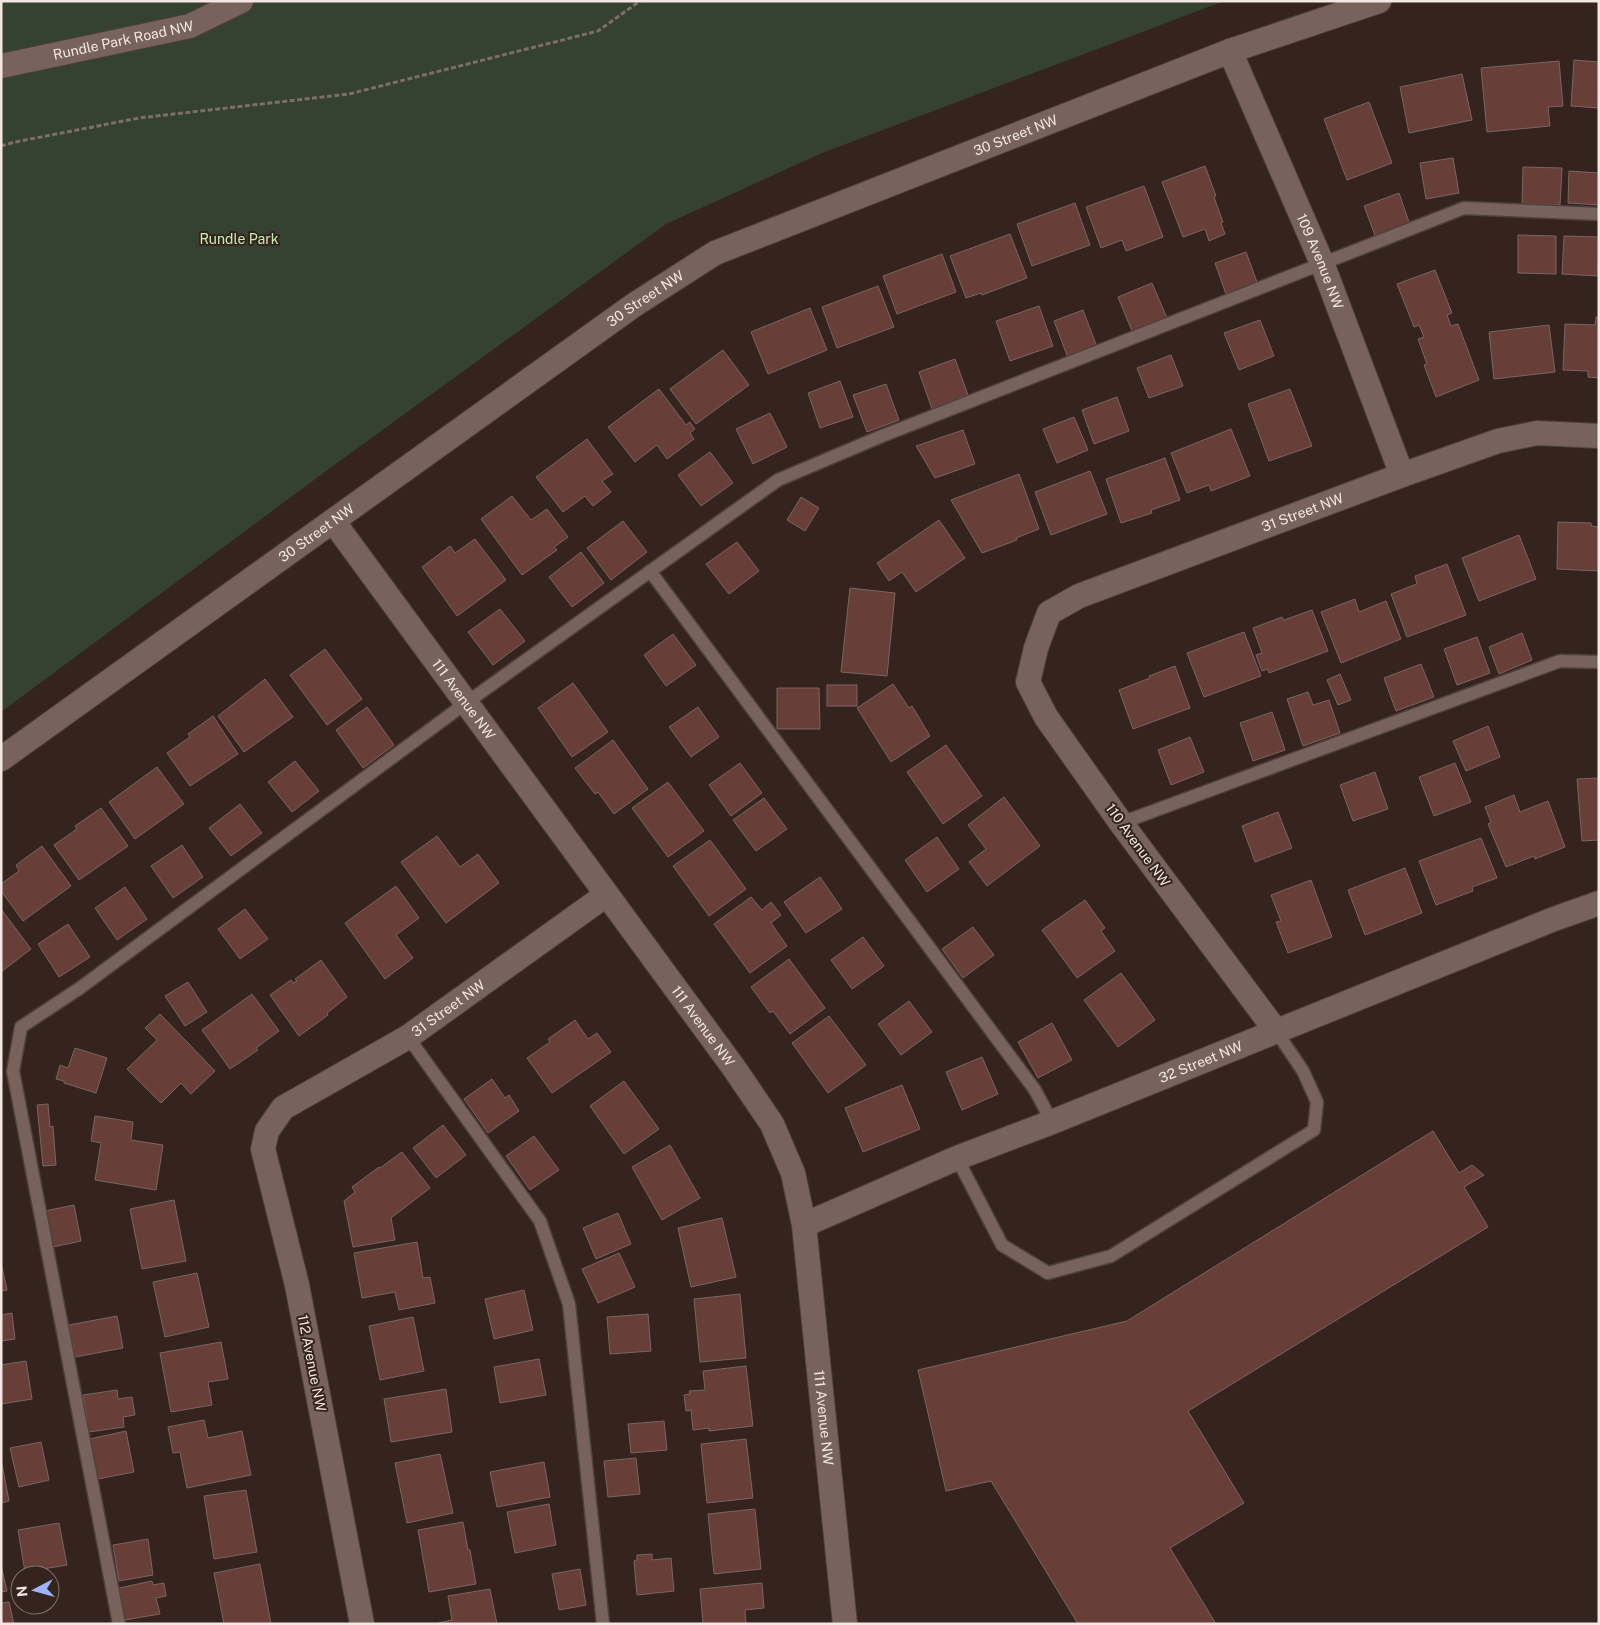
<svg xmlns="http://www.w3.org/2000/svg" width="1600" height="1625" viewBox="0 0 1600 1625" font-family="'Public Sans',sans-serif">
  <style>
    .green { fill: #35422f }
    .building { fill: #683e38; stroke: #7a6562 }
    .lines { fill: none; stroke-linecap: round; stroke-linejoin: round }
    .lane-casing { stroke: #4f413c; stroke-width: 15 }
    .street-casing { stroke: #4f413c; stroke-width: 26 }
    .path { stroke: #7d6e68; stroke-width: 3; stroke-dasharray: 5 2.5; stroke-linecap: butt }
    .lane { stroke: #77635c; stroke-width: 12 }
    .street { stroke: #77635c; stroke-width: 24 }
    .labels { text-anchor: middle; stroke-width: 4; stroke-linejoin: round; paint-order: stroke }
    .street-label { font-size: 14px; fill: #f2e7e2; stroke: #35241e }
    .park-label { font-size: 14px; fill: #c6eeb2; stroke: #35241e }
  </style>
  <rect width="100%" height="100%" fill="#35241e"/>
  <path class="green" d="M1,1H1224L822,153L666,224L322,474L1,712Z"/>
  <g class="building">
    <path d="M1574,60L1599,62V108L1571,106Z"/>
    <path d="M1559,61L1563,106L1548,107L1550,126L1487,132L1481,68Z"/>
    <path d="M1462,74L1472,120L1409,133L1400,87Z"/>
    <path d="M1369,102L1392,163L1347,180L1324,119Z"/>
    <path d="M1453,158L1459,193L1426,199L1420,163Z"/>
    <path d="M1205,166L1216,196L1214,197L1223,222L1221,223L1225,234L1209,241L1205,229L1183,237L1162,182Z"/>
    <path d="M1523,167L1562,168L1560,205L1522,204Z"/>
    <path d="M1569,171L1599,173V205L1568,203Z"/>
    <path d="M1144,186L1163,237L1126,251L1122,240L1101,248L1086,207Z"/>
    <path d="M1399,193L1410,225L1376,238L1364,206Z"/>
    <path d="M1075,203L1090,245L1032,266L1017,224Z"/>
    <path d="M1010,234L1027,278L982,295L981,293L966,298L950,256Z"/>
    <path d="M1518,235L1556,236V274L1518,273Z"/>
    <path d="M1564,236L1599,237L1598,276L1562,274Z"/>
    <path d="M1246,252L1258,285L1227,297L1215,263Z"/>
    <path d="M942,254L956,292L897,314L883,276Z"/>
    <path d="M1435,270L1452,313L1447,315L1451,326L1458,324L1479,380L1436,397L1424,365L1427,364L1418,339L1424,337L1419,325L1414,327L1397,284Z"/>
    <path d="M1152,283L1167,318L1132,331L1118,297Z"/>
    <path d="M878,286L894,327L837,348L822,307Z"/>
    <path d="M1039,306L1053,346L1010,361L996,321Z"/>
    <path d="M810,308L827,350L768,374L751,332Z"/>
    <path d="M1083,310L1097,347L1068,358L1054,321Z"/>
    <path d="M1596,317H1599V378L1588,377V371L1563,370L1565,324L1595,325Z"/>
    <path d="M1260,320L1274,356L1239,370L1224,333Z"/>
    <path d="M1549,325L1555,372L1494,379L1489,332Z"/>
    <path d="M723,350L749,385L696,424L670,389Z"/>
    <path d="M1171,355L1183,386L1149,398L1137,368Z"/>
    <path d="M955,359L968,395L932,409L919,372Z"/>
    <path d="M840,381L853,417L820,428L808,393Z"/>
    <path d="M886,384L899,420L867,432L853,395Z"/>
    <path d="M659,389L686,425L690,422L695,429L690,433L694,439L667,459L657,445L635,462L608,427Z"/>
    <path d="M1290,389L1312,446L1269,461L1248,404Z"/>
    <path d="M1117,397L1129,431L1094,444L1082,410Z"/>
    <path d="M770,413L787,447L753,464L736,429Z"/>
    <path d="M1074,417L1088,450L1057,463L1043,429Z"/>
    <path d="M1231,429L1250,476L1211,491L1209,485L1187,493L1171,453Z"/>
    <path d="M963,430L975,464L935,478L916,446Z"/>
    <path d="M587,439L613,474L602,481L611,492L593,506L585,496L563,512L536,477Z"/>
    <path d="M710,452L733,483L701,506L678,475Z"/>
    <path d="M1165,458L1180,500L1151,510L1152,513L1121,523L1106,479Z"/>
    <path d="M1090,471L1107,514L1051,535L1035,492Z"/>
    <path d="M1019,474L1039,529L1016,538L1017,540L982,553L951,500Z"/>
    <path d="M512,496L531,520L547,509L568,537L554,547L557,550L522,575L481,519Z"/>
    <path d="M801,497L819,508L805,531L787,520Z"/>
    <path d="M939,520L965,558L916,592L902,572L889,581L877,563Z"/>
    <path d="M623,521L647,552L611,580L587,548Z"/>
    <path d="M1558,522L1591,523V526L1599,527V571L1557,569Z"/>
    <path d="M1519,535L1536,579L1479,601L1462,558Z"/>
    <path d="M475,539L506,580L457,616L422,567L450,546L455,553Z"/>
    <path d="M737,542L759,571L729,594L706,564Z"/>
    <path d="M581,552L604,583L572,607L549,577Z"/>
    <path d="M1447,564L1466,615L1407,637L1391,594L1417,584L1415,576Z"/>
    <path d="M850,588L895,593L887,676L841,672Z"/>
    <path d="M1355,599L1359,612L1386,601L1401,639L1341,663L1321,612Z"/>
    <path d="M500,609L525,641L493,665L468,632Z"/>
    <path d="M1312,610L1328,651L1269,673L1268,669L1262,671L1256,655L1262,653L1253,628L1282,617L1284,620Z"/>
    <path d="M1244,632L1261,676L1204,697L1187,653Z"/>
    <path d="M1522,633L1532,660L1499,674L1489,647Z"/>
    <path d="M673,634L696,665L666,686L644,655Z"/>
    <path d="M1477,637L1490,673L1457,685L1444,649Z"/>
    <path d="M325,649L362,699L327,725L290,675Z"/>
    <path d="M1421,664L1434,697L1396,711L1384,678Z"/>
    <path d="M1175,666L1190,708L1133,729L1119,690L1150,678L1149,676Z"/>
    <path d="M1340,674L1351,700L1338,705L1327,680Z"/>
    <path d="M265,679L293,717L244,752L218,716Z"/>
    <path d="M573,683L608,732L572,757L538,708Z"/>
    <path d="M893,684L909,708L912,706L930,736L891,762L857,708Z"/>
    <rect x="827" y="685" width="30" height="21"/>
    <path d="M777,688H819L820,729H777Z"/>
    <path d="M1308,692L1313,705L1329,700L1340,733L1303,746L1287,699Z"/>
    <path d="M367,707L394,745L363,768L336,730Z"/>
    <path d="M698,707L719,737L691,757L669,727Z"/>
    <path d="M1272,712L1285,750L1253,761L1240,723Z"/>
    <path d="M213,716L238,754L190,786L167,753L190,737L188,734Z"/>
    <path d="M1488,726L1500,757L1466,771L1453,741Z"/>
    <path d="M1190,737L1204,772L1171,785L1158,750Z"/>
    <path d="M613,740L648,789L614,814L598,792L595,794L575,768Z"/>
    <path d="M946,745L982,796L943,824L907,772Z"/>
    <path d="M295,761L319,791L292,812L268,782Z"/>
    <path d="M740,763L762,793L731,816L709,785Z"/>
    <path d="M1455,763L1471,802L1434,816L1419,777Z"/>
    <path d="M157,767L184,804L135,839L109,802Z"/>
    <path d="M1375,772L1388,809L1353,821L1340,785Z"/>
    <path d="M1599,778V840L1582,841L1577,779Z"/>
    <path d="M668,782L704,831L668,857L632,808Z"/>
    <path d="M1514,795L1520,812L1548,801L1565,847L1535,859L1534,856L1506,867L1488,824L1491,822L1485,807Z"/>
    <path d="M1004,797L1040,846L987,886L969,862L986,849L968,825Z"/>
    <path d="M764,798L787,829L756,851L733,820Z"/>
    <path d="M240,804L262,833L231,856L209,828Z"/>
    <path d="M101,808L128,846L79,880L54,845L77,829L75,826Z"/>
    <path d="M1278,812L1292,848L1255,862L1242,826Z"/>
    <path d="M437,836L460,867L478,854L499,883L446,923L401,862Z"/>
    <path d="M937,837L959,869L927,892L905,860Z"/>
    <path d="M1481,838L1497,878L1472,887L1473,891L1436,905L1419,861Z"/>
    <path d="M710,840L746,889L709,916L673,866Z"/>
    <path d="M182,845L203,877L173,898L151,866Z"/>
    <path d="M42,846L71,886L23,921L1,891V884L19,871L16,865Z"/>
    <path d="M1405,868L1422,913L1365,935L1348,890Z"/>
    <path d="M820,877L842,909L806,933L784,902Z"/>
    <path d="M1311,880L1332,937L1288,953L1276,922L1281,921L1271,895Z"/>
    <path d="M396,886L419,918L396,935L413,958L385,979L345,923Z"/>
    <path d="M125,887L147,919L117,940L95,908Z"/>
    <path d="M751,897L762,910L771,902L781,915L771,923L787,946L750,973L714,924Z"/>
    <path d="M1085,900L1105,928L1101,931L1115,951L1077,978L1042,930Z"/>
    <path d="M1,909L31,949L1,972Z"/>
    <path d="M245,909L268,939L240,959L218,929Z"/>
    <path d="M68,924L90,957L59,977L38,944Z"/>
    <path d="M973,927L994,955L963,978L942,949Z"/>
    <path d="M863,937L884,966L852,989L831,960Z"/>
    <path d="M789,959L825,1008L790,1034L773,1011L770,1013L751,987Z"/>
    <path d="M321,960L347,997L327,1013L328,1015L299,1036L270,995L291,980L293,983L297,981L295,979Z"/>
    <path d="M1121,973L1155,1020L1118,1047L1084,1000Z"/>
    <path d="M188,982L207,1012L185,1026L165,996Z"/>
    <path d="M252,994L279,1031L256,1048L258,1050L230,1069L202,1030Z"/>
    <path d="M909,1001L932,1032L901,1055L878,1024Z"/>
    <path d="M160,1014L215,1071L191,1094L181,1083L161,1103L127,1069L157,1040L145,1028Z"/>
    <path d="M829,1016L866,1065L828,1093L792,1043Z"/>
    <path d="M575,1020L588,1039L597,1033L611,1052L552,1093L527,1058L550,1042L548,1039Z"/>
    <path d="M1052,1023L1072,1060L1038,1078L1018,1042Z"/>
    <path d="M75,1048L107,1058L96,1093L64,1083V1081L56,1079L60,1065L68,1068Z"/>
    <path d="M982,1057L998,1094L962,1110L946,1072Z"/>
    <path d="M492,1079L505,1098L509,1095L519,1111L488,1133L464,1099Z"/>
    <path d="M624,1081L659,1129L624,1154L590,1106Z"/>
    <path d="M902,1085L920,1129L863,1152L845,1108Z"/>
    <path d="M48,1104L50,1127L53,1126L56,1165L43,1166L37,1105Z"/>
    <path d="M95,1116L133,1122L131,1140L163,1145L156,1190L95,1180L101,1143L91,1141Z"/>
    <path d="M443,1125L466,1155L436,1178L413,1148Z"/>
    <path d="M1433,1131L1459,1173L1472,1165L1484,1175L1464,1187L1488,1227L1188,1411L1244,1503L1170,1548L1216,1624H1078L991,1481L946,1491L918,1370L1127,1321Z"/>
    <path d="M534,1136L559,1170L530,1190L506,1156Z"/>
    <path d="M670,1145L700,1198L662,1220L632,1167Z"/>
    <path d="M402,1152L430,1188L391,1218L395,1240L353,1247L344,1201L355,1192L352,1187L379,1167L380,1168Z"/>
    <path d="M174,1200L186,1261L142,1269L130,1209Z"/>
    <path d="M74,1205L81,1241L53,1247L45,1211Z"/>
    <path d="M618,1213L631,1244L596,1259L583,1228Z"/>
    <path d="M722,1218L736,1277L691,1287L678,1228Z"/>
    <path d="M417,1242L423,1278L430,1277L435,1303L399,1310L395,1292L362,1298L354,1253Z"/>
    <path d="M619,1253L635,1287L598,1303L582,1269Z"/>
    <path d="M1,1262L7,1290L1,1291Z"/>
    <path d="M197,1273L209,1327L165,1337L153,1282Z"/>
    <path d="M524,1290L533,1330L494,1339L485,1299Z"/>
    <path d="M740,1294L746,1358L700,1362L694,1299Z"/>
    <path d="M12,1313L15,1339L1,1341V1315Z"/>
    <path d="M648,1314L651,1351L610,1354L607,1317Z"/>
    <path d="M117,1316L123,1348L75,1357L69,1325Z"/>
    <path d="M413,1317L424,1371L380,1380L369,1326Z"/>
    <path d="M221,1342L228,1379L208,1382L212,1405L171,1412L160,1353Z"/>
    <path d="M539,1359L546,1395L500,1403L494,1367Z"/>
    <path d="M26,1361L32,1399L1,1404V1365Z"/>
    <path d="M746,1366L753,1426L709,1431V1428L693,1430L691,1410L686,1411L684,1395L690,1394L689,1391L705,1390L703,1371Z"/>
    <path d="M446,1389L452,1432L391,1442L384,1399Z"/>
    <path d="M117,1390L118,1399L132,1397L135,1415L123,1417L124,1427L89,1432L83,1395Z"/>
    <path d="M204,1420L208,1438L242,1431L251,1475L187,1488L180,1452L173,1453L168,1427Z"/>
    <path d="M664,1421L667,1450L631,1453L628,1424Z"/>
    <path d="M126,1431L134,1472L98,1479L90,1439Z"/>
    <path d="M746,1439L753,1498L707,1503L701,1444Z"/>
    <path d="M41,1442L49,1480L19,1487L10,1448Z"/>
    <path d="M440,1454L453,1513L407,1523L395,1463Z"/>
    <path d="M636,1458L640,1494L608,1497L604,1461Z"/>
    <path d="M1,1459L9,1501L1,1503Z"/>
    <path d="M544,1462L550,1497L497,1507L490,1472Z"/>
    <path d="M246,1490L257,1552L214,1559L204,1496Z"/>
    <path d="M549,1504L556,1545L515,1553L507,1512Z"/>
    <path d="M755,1509L761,1569L714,1574L708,1514Z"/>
    <path d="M463,1522L468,1550H470L476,1584L429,1592L418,1530Z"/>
    <path d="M59,1523L67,1565L25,1572L18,1530Z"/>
    <path d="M148,1539L153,1575L119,1581L113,1545Z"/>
    <path d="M652,1554V1560L671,1558L674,1591L637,1595L634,1561L637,1560V1555Z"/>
    <path d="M260,1564L271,1624H224L214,1573Z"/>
    <path d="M1,1565L7,1591L1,1592Z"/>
    <path d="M580,1569L586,1605L559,1610L552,1574Z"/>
    <path d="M152,1581L153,1585L164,1583L166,1596L156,1598L160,1614L125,1620L119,1588Z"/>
    <path d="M762,1583L764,1608L745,1610L746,1624H703L700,1589Z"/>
    <path d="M490,1589L497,1624H434L452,1620L448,1596Z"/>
    <path d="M9,1602L14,1624H1V1603Z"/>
  </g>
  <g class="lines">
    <defs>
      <g id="lane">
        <path d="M650,571L1035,1090L1052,1122"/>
        <path d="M1121,823L1560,661L1599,662"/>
        <path d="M408,1037L540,1221L569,1304L603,1624"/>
        <path d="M957,1158L1002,1245L1048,1273L1111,1256L1314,1130L1317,1102L1303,1071L1276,1031"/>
        <path d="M119,1624L13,1071L21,1027L80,988L466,703L778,480L882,436L1464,208L1599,214"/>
      </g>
      <g id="street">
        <path id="s1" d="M1230,51L1322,263L1402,475"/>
        <path id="s2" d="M1,66L190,26L241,1"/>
        <path id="s3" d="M333,521L734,1068L772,1124L793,1173L804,1225L845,1624"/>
        <path id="s4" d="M1,759L634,305L715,253L1230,51L1379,1"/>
        <path id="s5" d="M1276,1031L1121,823L1046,717L1028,682L1036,648L1049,613L1079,596L1402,475L1498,441L1537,433L1599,436"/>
        <path id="s6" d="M804,1225L957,1158L1052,1122L1554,919L1599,903"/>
        <path id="s7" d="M362,1624L297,1285L263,1149L267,1131L283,1108L408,1037L606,895"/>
      </g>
    </defs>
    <use href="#lane" class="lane-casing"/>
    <use href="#street" class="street-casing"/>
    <path class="path" d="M1,146L15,142L139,118L349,94L598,31L640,1"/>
    <use href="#lane" class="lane"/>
    <use href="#street" class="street"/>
  </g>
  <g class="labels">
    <g class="street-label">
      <text dy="5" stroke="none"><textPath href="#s2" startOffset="125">Rundle Park Road NW</textPath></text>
      <text dy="5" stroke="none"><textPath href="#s4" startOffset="1198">30 Street NW</textPath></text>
      <text dy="5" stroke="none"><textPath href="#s1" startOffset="229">109 Avenue NW</textPath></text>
      <text dy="5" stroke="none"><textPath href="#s4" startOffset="792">30 Street NW</textPath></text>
      <text dy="5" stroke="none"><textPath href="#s5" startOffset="774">31 Street NW</textPath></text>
      <text dy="5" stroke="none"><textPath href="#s4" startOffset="388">30 Street NW</textPath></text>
      <text dy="5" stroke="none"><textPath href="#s3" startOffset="221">111 Avenue NW</textPath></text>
      <text transform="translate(1138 845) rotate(54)" y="5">110 Avenue NW</text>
      <text dy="5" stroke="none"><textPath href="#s7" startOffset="725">31 Street NW</textPath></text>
      <text dy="5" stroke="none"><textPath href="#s3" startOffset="626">111 Avenue NW</textPath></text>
      <text dy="5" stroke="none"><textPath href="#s6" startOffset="429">32 Street NW</textPath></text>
      <text transform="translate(312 1363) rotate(79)" y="5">112 Avenue NW</text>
      <text dy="5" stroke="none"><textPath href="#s3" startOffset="1046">111 Avenue NW</textPath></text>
    </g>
    <g class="park-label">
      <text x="239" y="244">Rundle Park</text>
    </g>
  </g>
  <rect width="1600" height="1625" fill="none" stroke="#f2e7e2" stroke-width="5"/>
  <g transform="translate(35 1590) rotate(264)"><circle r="24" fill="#35241e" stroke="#81726c"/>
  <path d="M0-4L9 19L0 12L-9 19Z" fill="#9db4fd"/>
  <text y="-8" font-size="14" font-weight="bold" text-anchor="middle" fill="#f2e7e2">N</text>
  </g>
</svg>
